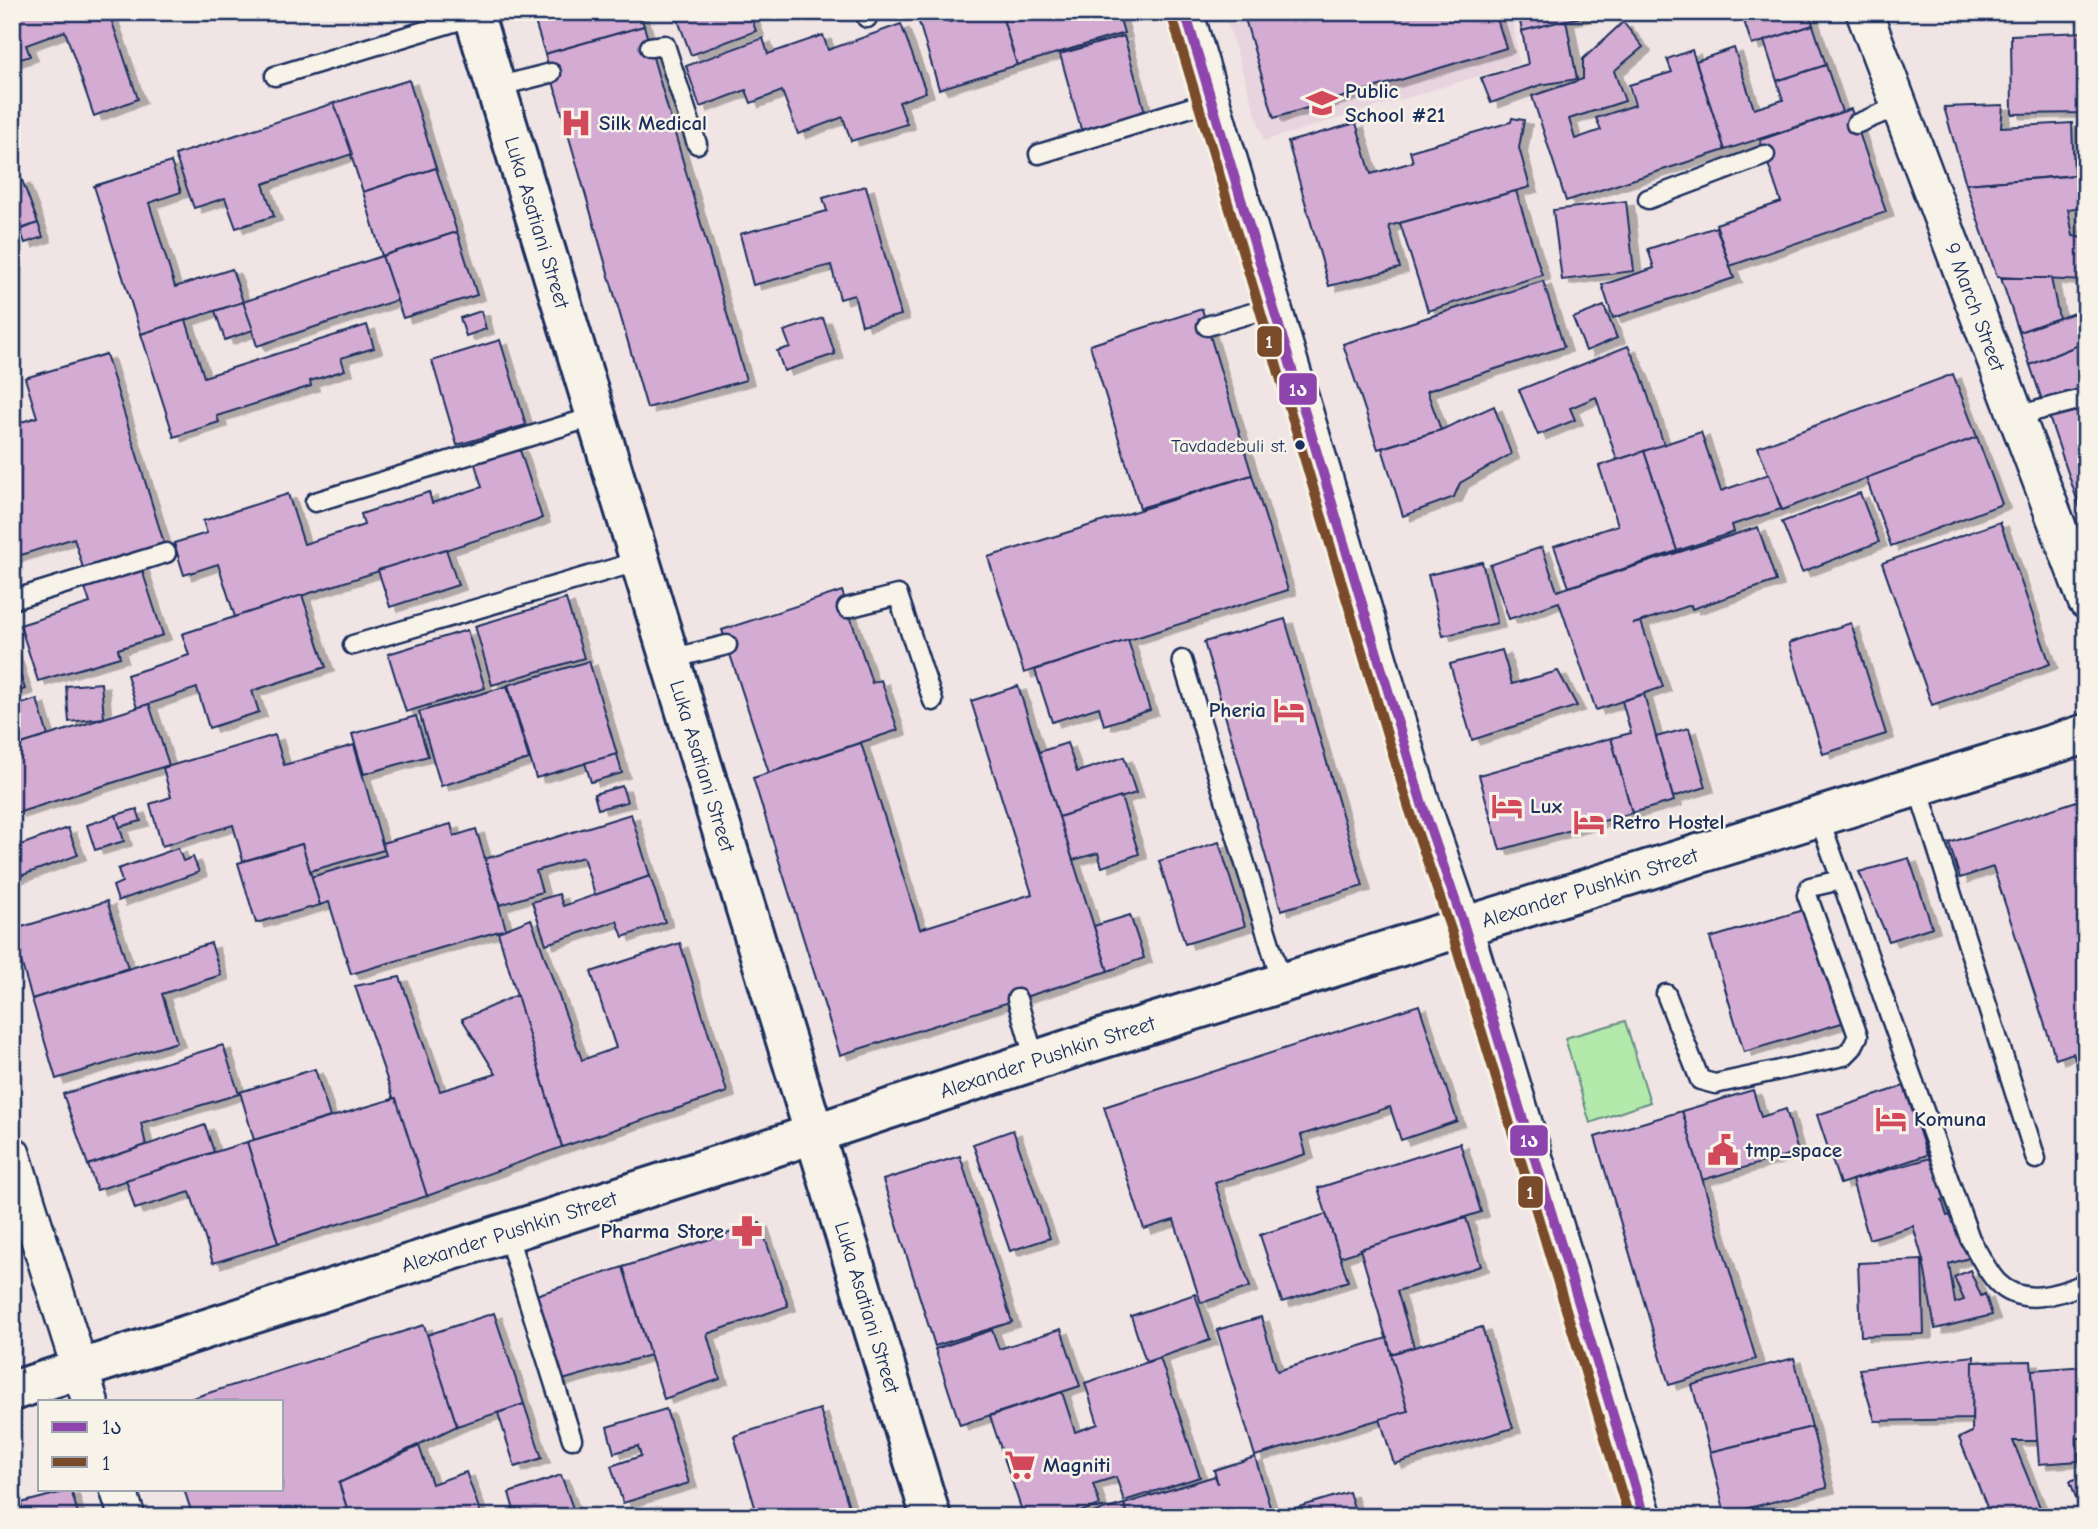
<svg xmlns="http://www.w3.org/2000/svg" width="2098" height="1529" viewBox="0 0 2098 1529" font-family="'Comic Neue','Noto Sans Georgian',sans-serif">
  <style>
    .built { fill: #e8d4df }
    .green { fill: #b3e9ab; stroke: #678c84; stroke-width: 2 }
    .building { fill: #d4acd3; stroke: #1b2f5e; stroke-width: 2; filter: url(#shadow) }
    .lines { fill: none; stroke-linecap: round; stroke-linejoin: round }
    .service-casing { stroke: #1b2f5e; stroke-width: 23 }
    .minor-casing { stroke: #1b2f5e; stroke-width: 40 }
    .tertiary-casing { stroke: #1b2f5e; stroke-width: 44 }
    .service { stroke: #f7f3e8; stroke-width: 18 }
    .minor { stroke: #f7f3e8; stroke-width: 35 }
    .tertiary { stroke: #f7f3e8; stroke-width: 38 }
    .bus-1-casing { stroke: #f7f3e8; stroke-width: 16 }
    .bus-2-casing { stroke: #f7f3e8; stroke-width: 16 }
    .bus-1 { stroke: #8e44ad; stroke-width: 10 }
    .bus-2 { stroke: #7a4b2a; stroke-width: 10 }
    .bus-dot { fill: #1b2f5e; stroke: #f7f3e8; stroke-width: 2.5 }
    .labels { text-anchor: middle; stroke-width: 5; stroke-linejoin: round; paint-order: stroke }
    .bus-label { font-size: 19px; fill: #1b2f5e; stroke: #f7f3e8; text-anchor: end }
    .poi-label { font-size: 21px; font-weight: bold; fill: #1b2f5e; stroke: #f7f3e8; text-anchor: start }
    .street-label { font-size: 21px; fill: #1b2f5e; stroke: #f7f3e8 }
    .line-badge { stroke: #f7f3e8; stroke-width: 2.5 }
    .badge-label { font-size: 19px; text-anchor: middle; font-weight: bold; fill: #fff }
  </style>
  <defs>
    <filter id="shadow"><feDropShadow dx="8" dy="4.5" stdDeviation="0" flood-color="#0004"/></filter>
  </defs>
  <rect width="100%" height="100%" fill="#f0e5e4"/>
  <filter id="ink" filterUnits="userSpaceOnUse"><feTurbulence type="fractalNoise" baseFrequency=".0143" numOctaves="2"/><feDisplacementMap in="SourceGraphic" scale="14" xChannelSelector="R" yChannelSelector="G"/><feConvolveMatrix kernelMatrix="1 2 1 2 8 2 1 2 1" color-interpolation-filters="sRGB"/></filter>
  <g filter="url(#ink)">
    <path class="built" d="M1224,12H1512L1519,64L1264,141Z"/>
    <path class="green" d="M1625,1021L1650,1102L1590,1123L1565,1038Z"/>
    <g class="building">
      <path d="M12,12H112L109,13L138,99L94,116L65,31L26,45L30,56L12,62Z"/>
      <path d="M532,12H640L644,26L545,54Z"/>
      <path d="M675,12H749L756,31L691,55Z"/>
      <path d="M916,12H947L950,22L982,12H1001L1017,65L939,89Z"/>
      <path d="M1001,12H1118L1124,33L1017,65Z"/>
      <path d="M1243,12H1495L1506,48L1274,118Z"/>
      <path d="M1518,12H1594V14L1522,31Z"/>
      <path d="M1741,12H1809L1813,25L1752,45Z"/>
      <path d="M1566,20L1577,79L1540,85L1491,103L1481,78L1528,64L1522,31Z"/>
      <path d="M1623,22L1643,47L1614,71L1625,101L1569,119L1575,139L1601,130L1596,118L1635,105L1629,85L1672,72L1667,59L1692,50L1725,150L1566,201L1532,96L1583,79V59Z"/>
      <path d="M901,24L926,92L899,102L907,124L851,141L843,117L798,134L782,91L751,103L746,90L700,107L686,66L763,38L768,54L823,35L828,50Z"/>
      <path d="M1813,25L1826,65L1777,81L1764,41Z"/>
      <path d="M644,26L746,380L647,408L545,54Z"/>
      <path d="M2086,32V113L2012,114L2011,35Z"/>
      <path d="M1124,36L1146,116L1082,133L1060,54Z"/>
      <path d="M1734,48L1754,109L1783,100L1777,81L1826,65L1842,112L1725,150L1696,61Z"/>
      <path d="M409,80L436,168L363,192L334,103Z"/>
      <path d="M334,103L352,154L263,184L274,216L236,228L225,198L194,208L175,155Z"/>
      <path d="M2003,105L2001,127L2072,123L2074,175L1966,184L1944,107Z"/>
      <path d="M1851,109L1886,212L1730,266L1716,224L1781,202L1760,140Z"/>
      <path d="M1512,118L1524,120L1519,148L1530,187L1389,226L1400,268L1329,286L1288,142L1356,123L1371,174L1413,162L1410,151L1511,122Z"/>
      <path d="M2078,124H2086V174L2081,175Z"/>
      <path d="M171,162L181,192L149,203L175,287L232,269L243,302L141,334L94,186Z"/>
      <path d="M436,168L457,232L382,256L363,192Z"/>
      <path d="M2081,175L2082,207L2068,209L2073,236L2086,239V281L1997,277L1966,184Z"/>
      <path d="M22,180L38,223L12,232V183Z"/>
      <path d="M866,186L901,315L862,325L854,295L840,299L831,265L753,285L740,234L827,211L823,198Z"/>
      <path d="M1516,191L1542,275L1428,311L1400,223Z"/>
      <path d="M1626,201L1634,271L1562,280L1553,210Z"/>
      <path d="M38,223L43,237L25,243L20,230Z"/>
      <path d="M1716,227L1734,278L1613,318L1602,285L1654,268L1648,249Z"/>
      <path d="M457,232L477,295L403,318L382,256Z"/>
      <path d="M382,256L397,300L257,346L243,302Z"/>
      <path d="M2001,278H2051L2059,318L2019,332Z"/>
      <path d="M1543,281L1564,347L1427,391L1441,430L1378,449L1343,344Z"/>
      <path d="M243,302L253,330L225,340L215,311Z"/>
      <path d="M1604,306L1617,338L1586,351L1573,318Z"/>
      <path d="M1202,309L1252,475L1140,508L1090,345Z"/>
      <path d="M2086,309V342L2030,365L2019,332Z"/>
      <path d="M481,311L486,329L466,336L460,318Z"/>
      <path d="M823,318L835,354L784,371L777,351L790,347L784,331Z"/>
      <path d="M186,320L204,377L367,325L374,348L341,358L345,370L310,381L311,386L217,416L219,422L174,437L141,334Z"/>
      <path d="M500,340L526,425L457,445L432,361Z"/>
      <path d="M2086,342V388L2043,403L2030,365Z"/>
      <path d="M1628,346L1641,374L1664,445L1617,460L1596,397L1570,408L1575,420L1538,435L1519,390Z"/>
      <path d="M106,354L164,543L83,568L74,538L12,558V425L37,417L25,378Z"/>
      <path d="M1953,374L1977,437L1782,510L1758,447Z"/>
      <path d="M1494,406L1511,454L1460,483L1454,497L1403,516L1382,448L1441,430Z"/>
      <path d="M2086,406V522L2085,523L2048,414Z"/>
      <path d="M1701,432L1721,491L1769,474L1781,509L1732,525L1734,532L1677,551L1644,451Z"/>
      <path d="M1977,437L2002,504L1891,546L1866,478Z"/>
      <path d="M519,447L542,518L536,521L235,617L218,564L184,575L174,543L207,533L203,521L288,494L304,544L364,525L361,514L429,492L432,503L482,487L474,461Z"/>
      <path d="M1644,451L1677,551L1569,587L1554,546L1618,525L1599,466Z"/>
      <path d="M1252,475L1288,590L1024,673L988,557Z"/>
      <path d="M1860,493L1879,542L1802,572L1782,522Z"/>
      <path d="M2000,522L2050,664L1932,705L1882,563Z"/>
      <path d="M1758,527L1776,581L1692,609L1691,605L1633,624L1641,622L1663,687L1596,710L1559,602L1509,619L1490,565L1542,547L1557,591Z"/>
      <path d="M446,549L458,585L390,607L378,570Z"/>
      <path d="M1482,562L1497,623L1443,636L1428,575Z"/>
      <path d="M141,567L163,635L118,649L120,657L38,681L20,625L90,603L84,585Z"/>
      <path d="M842,591L872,683L881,680L898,730L769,773L722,630Z"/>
      <path d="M302,595L326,667L252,691L259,712L209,728L197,688L137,708L127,675L189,655L182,634Z"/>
      <path d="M566,599L584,658L492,685L475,626Z"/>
      <path d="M1285,619L1363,886L1281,910L1204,642Z"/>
      <path d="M1851,623L1886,734L1823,754L1789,643Z"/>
      <path d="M467,630L485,688L406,712L388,654Z"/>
      <path d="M1128,640L1150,710L1104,725L1099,707L1052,722L1035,670Z"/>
      <path d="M12,649L25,689L12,693Z"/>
      <path d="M1502,650L1512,684L1558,671L1577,706L1472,740L1450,664Z"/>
      <path d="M589,661L617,754L536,778L508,685Z"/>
      <path d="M101,683L104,718L69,722L66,686Z"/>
      <path d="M507,686L529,759L441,786L419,712Z"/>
      <path d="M1018,686L1108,971L840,1055L753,778L861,743L920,929L1032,894L971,701Z"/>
      <path d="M1644,694L1674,801L1632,813L1611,738L1631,733L1622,701Z"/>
      <path d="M37,699L48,736L12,747V707Z"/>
      <path d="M149,704L169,765L17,813L12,798V747Z"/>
      <path d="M416,716L428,756L364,774L352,734Z"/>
      <path d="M1689,728L1706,787L1673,797L1656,737Z"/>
      <path d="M275,735L284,765L354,745L384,850L310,871L302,844L243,861L233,825L162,846L150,804L171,797L163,768Z"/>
      <path d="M1611,738L1632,813L1500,850L1479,775Z"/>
      <path d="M1067,743L1077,772L1124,757L1136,793L1059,817L1039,752Z"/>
      <path d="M617,754L622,773L591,782L585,763Z"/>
      <path d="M622,786L627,802L598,809L594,794Z"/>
      <path d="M1121,797L1139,854L1102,867L1098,853L1073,860L1059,817Z"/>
      <path d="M2086,798V1093L2073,1053L2056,1059L1993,867L1960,878L1949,843Z"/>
      <path d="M137,809L141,821L119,827L116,815Z"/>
      <path d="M631,814L650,876L595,895L583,857L536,871L542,892L500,905L485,859Z"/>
      <path d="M116,815L124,841L95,850L87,825Z"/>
      <path d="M451,824L454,836L476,829L506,929L351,974L329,902L320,905L311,877L386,855L382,843Z"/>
      <path d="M68,828L78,855L12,879V848Z"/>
      <path d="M1219,842L1245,926L1185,944L1159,861Z"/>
      <path d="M302,844L320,905L256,923L238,863Z"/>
      <path d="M178,848L183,861L193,857L199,872L118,901L113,886L122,882L118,869Z"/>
      <path d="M1909,858L1932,927L1889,941L1859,872Z"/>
      <path d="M650,876L665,922L623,937L617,921L546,944L532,902L559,894L563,906Z"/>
      <path d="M107,901L128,968L32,999L12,930Z"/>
      <path d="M1810,908L1845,1022L1744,1052L1710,938Z"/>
      <path d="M1130,915L1144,958L1108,971L1094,926Z"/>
      <path d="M531,919L582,1060L616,1048L591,972L680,943L727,1092L562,1147L498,932Z"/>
      <path d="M211,943L221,975L162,994L177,1042L56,1079L32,999Z"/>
      <path d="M400,977L440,1091L496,1074L462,1019L517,995L562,1147L427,1196L355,986Z"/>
      <path d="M1419,1005L1457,1121L1401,1140L1390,1107L1301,1135L1306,1154L1215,1183L1250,1287L1201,1303L1174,1220L1144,1229L1104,1107Z"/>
      <path d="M223,1045L239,1094L141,1123L146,1145L88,1165L63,1094Z"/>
      <path d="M315,1069L330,1117L254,1140L240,1092Z"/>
      <path d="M1904,1086L1927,1155L1840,1184L1817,1115Z"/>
      <path d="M1753,1090L1761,1117L1786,1109L1798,1152L1702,1180L1682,1111Z"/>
      <path d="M396,1098L427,1196L278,1243L247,1142Z"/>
      <path d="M1682,1111L1756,1359L1669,1385L1595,1137Z"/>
      <path d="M205,1125L214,1152L97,1190L88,1165Z"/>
      <path d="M1013,1130L1050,1238L1010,1251L973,1144Z"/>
      <path d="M247,1142L278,1243L213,1263L190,1192L135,1209L126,1180Z"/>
      <path d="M1460,1143L1481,1212L1340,1257L1318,1188Z"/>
      <path d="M960,1156L1012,1322L935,1346L883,1180Z"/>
      <path d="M1938,1156L1950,1198L1942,1200L1947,1216L1958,1213L1972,1257L1949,1264L1955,1303L1964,1300L1954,1277L1970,1270L1981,1296L1985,1294L1992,1315L1935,1329L1923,1260L1913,1226L1869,1239L1852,1180Z"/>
      <path d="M1326,1214L1348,1281L1282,1302L1260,1235Z"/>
      <path d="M1466,1218L1481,1266L1397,1291L1414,1347L1391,1354L1360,1249Z"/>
      <path d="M760,1223L788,1306L707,1334L720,1379L664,1399L623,1267Z"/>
      <path d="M1922,1260L1924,1334L1861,1336L1858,1263Z"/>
      <path d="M623,1267L650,1355L559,1381L533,1296Z"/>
      <path d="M1195,1294L1210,1340L1146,1362L1131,1316Z"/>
      <path d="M494,1313L524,1404L457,1426L427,1335Z"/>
      <path d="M1261,1317L1277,1371L1387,1338L1408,1411L1255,1456L1217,1330Z"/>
      <path d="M424,1325L457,1426L339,1483L350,1517H193L184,1489H282V1401H183Z"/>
      <path d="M1482,1327L1513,1428L1394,1464L1380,1419L1408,1411L1391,1354Z"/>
      <path d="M1061,1329L1080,1386L960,1425L935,1349L992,1330L999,1349Z"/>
      <path d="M1974,1356L1972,1419L1875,1421L1859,1369Z"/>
      <path d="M1160,1358L1200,1477L1124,1501L1116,1477L1093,1484L1100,1505L1065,1517H1024L990,1416L1062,1392L1075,1432L1098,1424L1085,1383Z"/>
      <path d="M1794,1358L1812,1427L1710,1452L1692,1385Z"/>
      <path d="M2031,1361L2038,1441H2013L2044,1517H1991L1959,1438L1972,1432L1973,1362Z"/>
      <path d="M2086,1366V1438H2077L2079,1461L2039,1464L2032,1370Z"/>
      <path d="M524,1404L542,1458L515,1467L498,1413Z"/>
      <path d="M666,1409L689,1483L623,1503L611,1466L641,1456L638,1446L614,1453L607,1427Z"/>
      <path d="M820,1409L852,1517H758L734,1436Z"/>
      <path d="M1812,1427L1827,1488L1725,1514L1710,1452Z"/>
      <path d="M419,1446L432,1484L466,1472L481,1514L350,1517L339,1483Z"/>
      <path d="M1255,1457L1273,1517H1128L1124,1504L1215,1476L1218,1484L1214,1470Z"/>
      <path d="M561,1475L576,1517H516L509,1493Z"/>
      <path d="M2086,1475V1517H2083L2070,1481Z"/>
      <path d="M71,1490L79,1517H24L21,1503Z"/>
      <path d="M1349,1492L1357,1517H1273L1272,1515Z"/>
      <path d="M1124,1504L1128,1517H1079Z"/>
    </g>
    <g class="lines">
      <defs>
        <g id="service">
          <path d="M866,12L867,18"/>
          <path d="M650,47L665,45L697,144"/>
          <path d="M275,76L474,16"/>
          <path d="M496,87L551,73"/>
          <path d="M1856,124L1899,106"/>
          <path d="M1039,154L1211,101"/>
          <path d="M1648,199L1765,155"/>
          <path d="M1207,326L1273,307"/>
          <path d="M2016,416L2086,398"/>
          <path d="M315,502L596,416"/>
          <path d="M12,600L166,553"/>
          <path d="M847,608L898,595L933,701"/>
          <path d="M353,645L640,561"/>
          <path d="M670,659L727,645"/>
          <path d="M1182,660L1282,983"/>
          <path d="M1917,785L2036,1159"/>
          <path d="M1818,815L1970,1239C1978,1252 1986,1270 1997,1282C2021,1307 2058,1295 2086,1283"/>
          <path d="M1666,994L1700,1080L1715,1084L1844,1056L1852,1048L1858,1036L1807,895L1810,887L1841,880"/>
          <path d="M1017,999L1035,1060"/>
          <path d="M507,1233L572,1439"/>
        </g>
        <g id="minor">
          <path d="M1185,12L1422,804L1464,926L1644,1517"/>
          <path id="s1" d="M1864,12L2086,601"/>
          <path d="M12,1154L90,1401"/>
          <path d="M118,1489L127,1517"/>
        </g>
        <g id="tertiary">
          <path id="s2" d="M473,12L931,1517"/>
          <path id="s3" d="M12,1391L762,1151L1088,1043L2086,734"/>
        </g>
      </defs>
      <use href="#service" class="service-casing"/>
      <use href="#minor" class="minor-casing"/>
      <use href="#tertiary" class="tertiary-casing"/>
      <use href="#service" class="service"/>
      <use href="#minor" class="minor"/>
      <use href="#tertiary" class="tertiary"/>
      <defs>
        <path id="bus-1" d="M1185,12L1422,804L1464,926L1644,1517"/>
        <path id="bus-2" d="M1172,16L1409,808L1451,930L1629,1517"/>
      </defs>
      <use href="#bus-1" class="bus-1-casing"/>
      <use href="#bus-2" class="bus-2-casing"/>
      <use href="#bus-1" class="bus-1"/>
      <use href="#bus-2" class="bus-2"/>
    </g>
  </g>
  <defs>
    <symbol id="school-bare" viewBox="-9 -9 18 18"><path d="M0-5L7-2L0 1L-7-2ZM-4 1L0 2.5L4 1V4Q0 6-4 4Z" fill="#d1495b" stroke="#f7f3e8" stroke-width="2.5" paint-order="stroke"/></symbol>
    <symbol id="hospital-bare" viewBox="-9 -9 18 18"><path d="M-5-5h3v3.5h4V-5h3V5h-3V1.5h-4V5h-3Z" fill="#d1495b" stroke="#f7f3e8" stroke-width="2.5" paint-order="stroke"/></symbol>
    <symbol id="hotel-bare" viewBox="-9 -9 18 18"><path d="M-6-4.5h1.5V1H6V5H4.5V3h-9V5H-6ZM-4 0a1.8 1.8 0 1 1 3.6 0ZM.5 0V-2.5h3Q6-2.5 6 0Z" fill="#d1495b" stroke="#f7f3e8" stroke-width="2.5" paint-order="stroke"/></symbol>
    <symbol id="civic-bare" viewBox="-9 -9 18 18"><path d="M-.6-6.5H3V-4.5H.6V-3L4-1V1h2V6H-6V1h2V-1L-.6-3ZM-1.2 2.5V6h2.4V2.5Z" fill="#d1495b" stroke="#f7f3e8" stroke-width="2.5" paint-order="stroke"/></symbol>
    <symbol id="pharmacy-bare" viewBox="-9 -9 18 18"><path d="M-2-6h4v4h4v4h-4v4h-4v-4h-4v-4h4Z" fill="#d1495b" stroke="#f7f3e8" stroke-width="2.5" paint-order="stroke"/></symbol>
    <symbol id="supermarket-bare" viewBox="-9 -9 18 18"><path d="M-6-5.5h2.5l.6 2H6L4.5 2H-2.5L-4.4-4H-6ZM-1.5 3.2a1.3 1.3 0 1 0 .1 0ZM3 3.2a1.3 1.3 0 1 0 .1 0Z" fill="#d1495b" stroke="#f7f3e8" stroke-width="2.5" paint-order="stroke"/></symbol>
  </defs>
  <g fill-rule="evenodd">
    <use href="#school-bare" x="1300" y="81" width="44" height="44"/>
    <use href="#hospital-bare" x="554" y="101" width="44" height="44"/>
    <use href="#hotel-bare" x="1267" y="688" width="44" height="44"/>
    <use href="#hotel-bare" x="1485" y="784" width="44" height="44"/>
    <use href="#hotel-bare" x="1567" y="800" width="44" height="44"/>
    <use href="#hotel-bare" x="1869" y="1097" width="44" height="44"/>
    <use href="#civic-bare" x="1701" y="1128" width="44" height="44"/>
    <use href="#pharmacy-bare" x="725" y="1209" width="44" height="44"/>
    <use href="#supermarket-bare" x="998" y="1443" width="44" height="44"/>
  </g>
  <circle class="bus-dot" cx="1300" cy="445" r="6"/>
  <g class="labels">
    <g class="bus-label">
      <text x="1287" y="452">Tavdadebuli st.</text>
    </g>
    <g class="poi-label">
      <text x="1345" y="98">Public<tspan x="1345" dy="24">School #21</tspan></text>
      <text x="599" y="130">Silk Medical</text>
      <text x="1266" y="717" text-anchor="end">Pheria</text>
      <text x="1530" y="813">Lux</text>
      <text x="1612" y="829">Retro Hostel</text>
      <text x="1914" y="1126">Komuna</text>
      <text x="1746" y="1157">tmp_space</text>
      <text x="724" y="1238" text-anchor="end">Pharma Store</text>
      <text x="1043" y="1472">Magniti</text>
    </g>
    <g class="street-label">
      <text dy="7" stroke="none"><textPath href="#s2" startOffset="220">Luka Asatiani Street</textPath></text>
      <text dy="7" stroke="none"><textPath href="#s1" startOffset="315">9 March Street</textPath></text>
      <text dy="7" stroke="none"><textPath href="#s2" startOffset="788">Luka Asatiani Street</textPath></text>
      <text dy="7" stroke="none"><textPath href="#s3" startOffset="1656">Alexander Pushkin Street</textPath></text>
      <text dy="7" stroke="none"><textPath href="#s3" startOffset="1088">Alexander Pushkin Street</textPath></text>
      <text dy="7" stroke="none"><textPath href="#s3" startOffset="522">Alexander Pushkin Street</textPath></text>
      <text dy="7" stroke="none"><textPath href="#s2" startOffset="1354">Luka Asatiani Street</textPath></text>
    </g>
  </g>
  <g class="line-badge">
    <rect x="1256" y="325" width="27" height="33" rx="7" fill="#7a4b2a"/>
    <rect x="1278" y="372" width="40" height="34" rx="7" fill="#8e44ad"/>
    <rect x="1509" y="1124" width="40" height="33" rx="7" fill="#8e44ad"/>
    <rect x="1517" y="1175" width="27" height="34" rx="7" fill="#7a4b2a"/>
  </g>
  <g class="badge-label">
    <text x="1269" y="348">1</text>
    <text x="1298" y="396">1ა</text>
    <text x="1529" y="1147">1ა</text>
    <text x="1530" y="1199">1</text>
  </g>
  <rect width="2098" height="1529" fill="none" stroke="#f7f3e8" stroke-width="42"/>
  <rect x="21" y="21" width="2056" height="1487" fill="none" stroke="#1b2f5e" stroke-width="2.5" filter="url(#ink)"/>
  <rect x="38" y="1400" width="245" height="91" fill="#f7f3e8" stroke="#9fa5b1" stroke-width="2"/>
  <rect x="52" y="1422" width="35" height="10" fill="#8e44ad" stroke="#9fa5b1" stroke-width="2"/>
  <text x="102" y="1434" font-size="21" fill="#1b2f5e">1ა</text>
  <rect x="52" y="1457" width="35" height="10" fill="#7a4b2a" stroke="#9fa5b1" stroke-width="2"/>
  <text x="102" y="1470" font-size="21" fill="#1b2f5e">1</text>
</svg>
